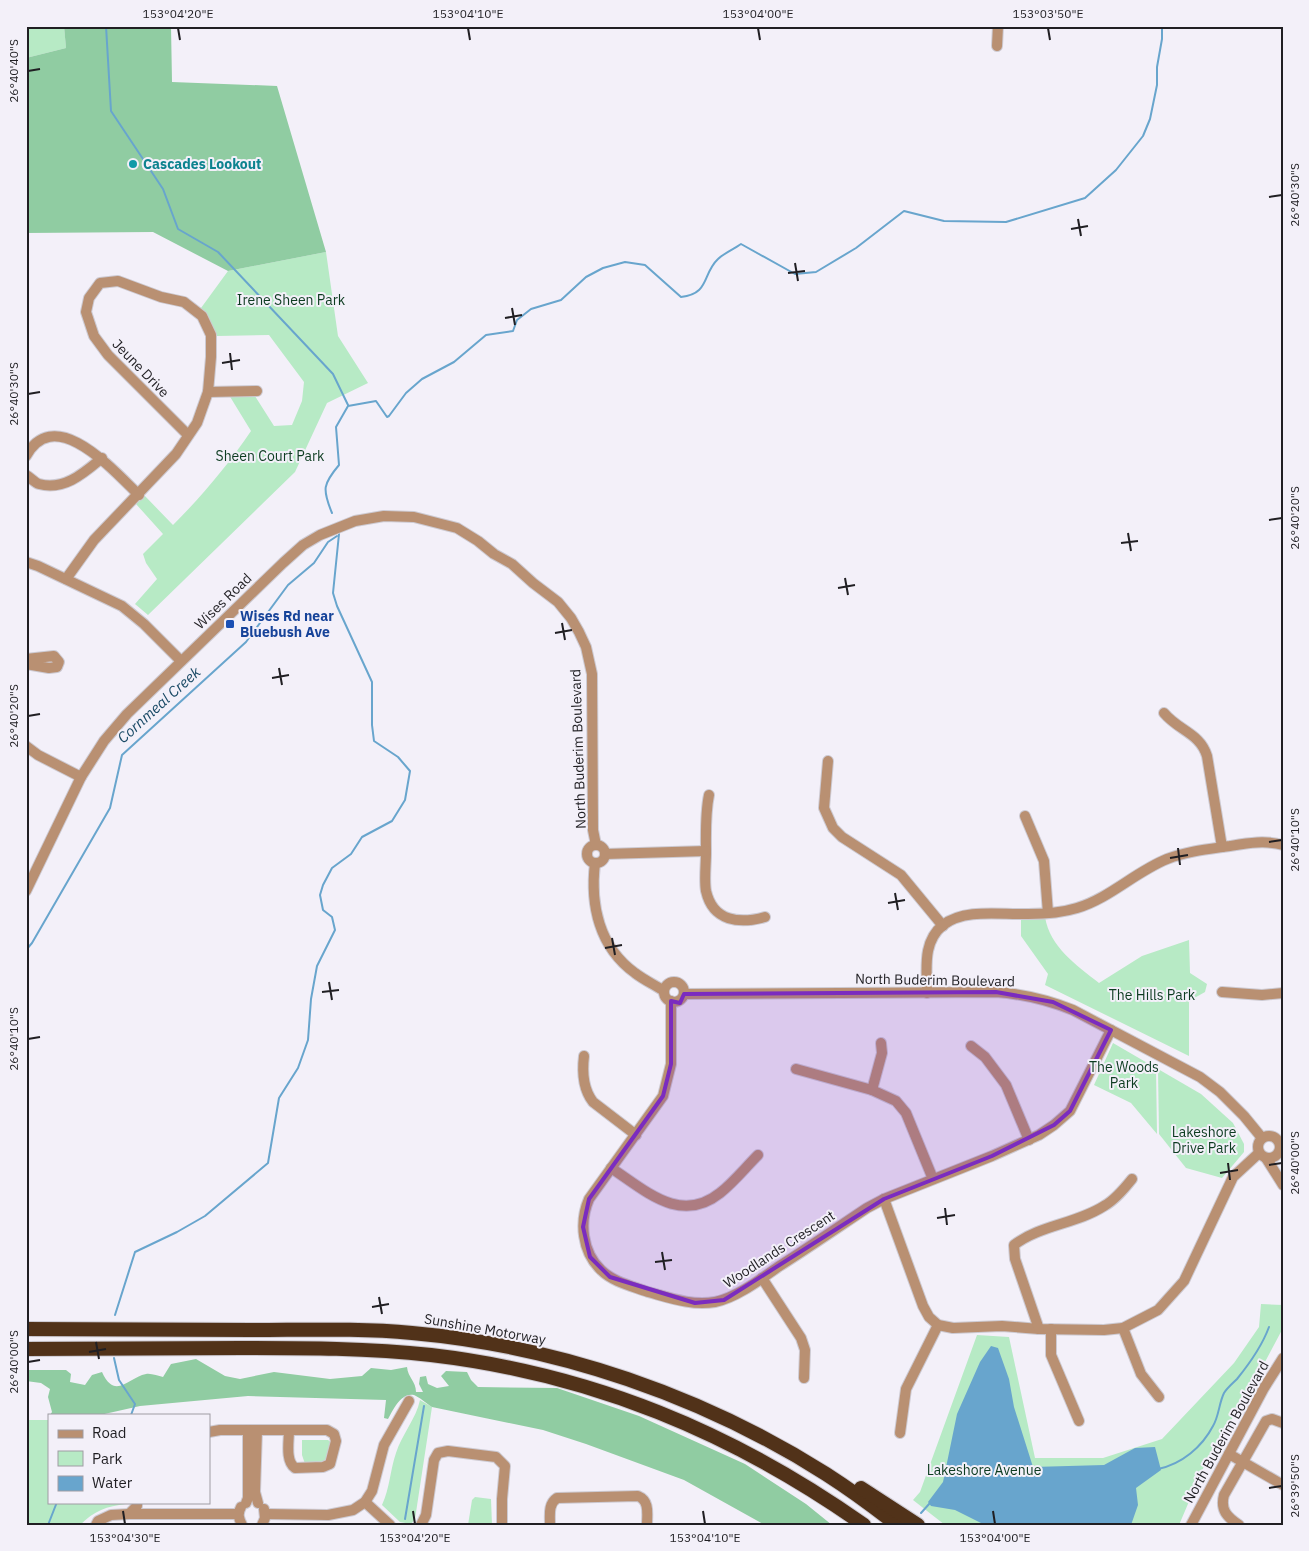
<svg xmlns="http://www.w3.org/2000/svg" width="1309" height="1551" viewBox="0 0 1309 1551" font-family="'IBM Plex Sans',sans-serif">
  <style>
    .green { fill: #b7eac5 }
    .forest { fill: #90cca2 }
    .water { fill: #68a5cd }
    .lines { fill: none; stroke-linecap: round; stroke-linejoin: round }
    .stream { stroke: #68a5cd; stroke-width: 2 }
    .minor-casing { stroke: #cdcad2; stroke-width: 12 }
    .highway-casing { stroke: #cdcad2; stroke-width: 16 }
    .minor { stroke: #b99072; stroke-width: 10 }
    .highway { stroke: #513219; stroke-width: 14 }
    .marked { fill: #7b2cbf; fill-opacity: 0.2; stroke: #7b2cbf; stroke-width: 4; stroke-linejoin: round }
    .ticks { fill: none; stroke: #201f23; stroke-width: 2 }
    .culture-dot { fill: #0f9aa8; stroke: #f3f0f9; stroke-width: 2 }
    .transit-dot { fill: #1a4fb4; stroke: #f3f0f9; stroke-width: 2 }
    .labels { text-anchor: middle; stroke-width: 4; stroke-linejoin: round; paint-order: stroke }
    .culture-label { font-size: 14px; font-weight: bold; fill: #0d838f; stroke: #f3f0f9; text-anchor: start }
    .park-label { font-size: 14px; fill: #0d3c21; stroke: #f3f0f9 }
    .street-label { font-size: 14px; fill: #201f23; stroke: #f3f0f9 }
    .transit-label { font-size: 14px; font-weight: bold; fill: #164399; stroke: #f3f0f9; text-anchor: start }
    .water-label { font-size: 15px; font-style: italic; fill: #194965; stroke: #f3f0f9 }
    .neatline { fill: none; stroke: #201f23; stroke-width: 2 }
    .ticks-label { font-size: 12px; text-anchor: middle; fill: #201f23 }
  </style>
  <rect width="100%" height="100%" fill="#f3f0f9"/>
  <g class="green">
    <path d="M26,26H64L66,48L26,58Z"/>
    <path d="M326,252L338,336L368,383L327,403L295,472L148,615L135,604L157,579L146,563L143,554L163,534L136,504L144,495L173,525C202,496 228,465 251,431L229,395L253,393L274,426L292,425L302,401L304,382L269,335L217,336L201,308L228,271Z"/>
    <path d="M1021,917H1045C1050,947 1076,965 1099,983L1142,956L1189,940L1190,973L1207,984L1205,992L1189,1001V1056L1045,985L1048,974L1021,936Z"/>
    <path d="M1113,1043L1156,1068L1157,1134L1131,1103L1094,1085Z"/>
    <path d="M1158,1069L1201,1094L1233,1123L1244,1144V1152L1222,1178L1186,1168L1159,1134Z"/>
    <path d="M1261,1304L1283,1305V1328L1258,1375L1205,1464L1179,1525H945L913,1500L920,1492L977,1335L1009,1337L1035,1458H1103L1162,1439L1234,1363L1259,1327Z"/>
    <path d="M420,1400L432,1407L415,1519L411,1524L400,1522L382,1505C390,1488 390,1470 396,1453C402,1434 416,1419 420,1400Z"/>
    <path d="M26,1420H49V1502H126V1504C107,1506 94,1511 80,1525H26Z"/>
    <path d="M302,1440H328L332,1443L328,1462L305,1464L302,1455Z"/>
    <path d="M475,1497L491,1499L492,1525H468L472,1500Z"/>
  </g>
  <g class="forest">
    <path d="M64,26H171L172,82L277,86L326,252L228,271L153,232L26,233V58L66,48Z"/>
    <path d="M196,1359L225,1376L240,1379L274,1372L330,1379L362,1376L371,1368L391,1370L407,1367C408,1378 416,1381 416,1392H423L419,1384L420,1377L426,1376L428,1384L437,1388L449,1386L441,1376L446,1371L467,1372L471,1380L478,1387L557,1388L639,1416L745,1464L806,1504L832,1525H765L684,1480L586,1444L543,1430L432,1407C426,1403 419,1397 414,1395C401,1392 393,1410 388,1419L384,1418L386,1400L248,1396L140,1406L100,1415H50L52,1412L48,1397L50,1389L41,1383L26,1381V1370H66L71,1374L70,1382L85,1385L92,1375L102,1372C115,1401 129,1377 146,1374C151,1373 158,1376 163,1377L171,1364Z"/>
  </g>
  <path class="water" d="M991,1346L998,1348L1009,1379L1014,1407L1033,1467L1104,1465L1135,1448L1155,1447L1161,1470L1136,1488L1138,1505L1131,1525H985L955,1510L931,1506L928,1502L943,1482L957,1414L980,1362Z"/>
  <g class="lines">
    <g class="stream">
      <path d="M106,26L111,111L163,189L178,229L218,252L333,374L348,405"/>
      <path d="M332,513C322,489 323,484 339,465L336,427L348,406L376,401L387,417L389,416L406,393L422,379L454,362L486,335L513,331L517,320L531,309L561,300L586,277L603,268L625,262L645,265L681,297C710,294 702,274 718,259C724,253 734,249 741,244L795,274L816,272L856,248L904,211L944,221L1006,222L1085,198L1116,170L1143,136L1150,119L1157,85V67L1162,39V26"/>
      <path d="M26,950L32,943L110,808L122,755L246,642L288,585L314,563L328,542L337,536"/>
      <path d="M115,1315L135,1252L177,1232L205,1216L268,1163L279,1098L298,1068L308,1040L311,999L317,966L335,930L332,917L323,910L320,895L323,885L332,868L351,854L362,837L392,821L405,800L410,771L398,757L374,741L372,725V682L337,606L333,593L339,534"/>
      <path d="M114,1358L119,1380L135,1404L131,1415"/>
      <path d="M1158,1469C1182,1464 1202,1447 1213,1426C1219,1416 1219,1403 1224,1393C1227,1388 1233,1383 1237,1379C1250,1363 1262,1346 1269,1327"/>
      <path d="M921,1513L930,1503"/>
      <path d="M405,1519L424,1406"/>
      <path d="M48,1525L57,1502"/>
    </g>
    <defs>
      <g id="minor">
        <path d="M997,46L998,26"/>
        <path d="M208,392L257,391"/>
        <path d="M26,456C55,403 114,471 139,495"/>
        <path d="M26,475C30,477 35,483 39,484C64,491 84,473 102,458"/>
        <path d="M26,562L38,566L122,606L144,624L181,661"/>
        <path d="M66,579L94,540L176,454L197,423L208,392L211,357V335L202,316L184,302L161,297L118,281L100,283L89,298L86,312L94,336L108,355L188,435"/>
        <path d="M26,659L54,656L59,662L57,667L49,668L26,664"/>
        <path d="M1164,713C1179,731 1200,733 1207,756L1222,847"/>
        <path d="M26,746L38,755L81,777"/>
        <path d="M828,761L824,808L833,828L842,837L901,875L943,926"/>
        <path d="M709,795C705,814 706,834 706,853C706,865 704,880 706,891C713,922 740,924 765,917"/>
        <path d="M1025,816L1044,861L1048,913"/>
        <circle cx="596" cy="854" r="9"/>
        <path d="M605,854L706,851"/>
        <path d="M595,863C590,905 599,947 635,973C644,980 655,985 664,991"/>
        <path d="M26,891L81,777L104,741L127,714L283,563L303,545L320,535L355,521L384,516L414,517L457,528L478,541L494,554L512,564L533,583L558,602L571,618L579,632L586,647L592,674L593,830L596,845"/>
        <circle cx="674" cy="992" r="10"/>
        <path d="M1222,992L1262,995L1283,993"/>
        <path d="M927,993C927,969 922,942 943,925C965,908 1001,915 1028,914C1044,914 1061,913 1077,908C1110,898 1135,872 1167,859C1187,851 1209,849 1230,846C1248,843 1265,840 1283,845"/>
        <path d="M684,994L996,992C1023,994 1048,1000 1073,1010L1200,1077L1220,1092L1244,1116L1262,1138"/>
        <path d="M671,1001V1064L663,1096L589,1199C579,1222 582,1252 601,1270C613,1282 632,1286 648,1292C670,1298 692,1306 715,1302C736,1298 761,1279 778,1267C808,1248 837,1228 867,1208L884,1199L992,1156L1039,1135L1054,1125L1070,1111L1111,1030"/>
        <path d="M971,1046L985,1057L1006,1085L1029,1140"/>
        <path d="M584,1056C582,1072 583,1089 593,1102L636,1135"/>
        <path d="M796,1069L872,1090L896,1101L906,1113L933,1179"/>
        <path d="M872,1090L882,1053L881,1043"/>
        <circle cx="1269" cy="1147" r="11"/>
        <path d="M1266,1158L1283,1185"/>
        <path d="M611,1168C645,1190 680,1225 720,1193C734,1182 745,1168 758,1155"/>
        <path d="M884,1199L923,1306L929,1317L938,1325L953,1328L1002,1326L1039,1329L1104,1330L1123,1328L1158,1310L1184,1281L1233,1177L1259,1153"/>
        <path d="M762,1278L801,1338L805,1350L804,1378"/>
        <path d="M1123,1328L1141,1374L1159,1397"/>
        <path d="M1039,1329L1015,1259L1014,1245C1040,1225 1076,1224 1104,1206C1115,1200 1124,1189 1132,1179"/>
        <path d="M1051,1329V1355L1079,1421"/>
        <path d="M257,1430L255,1492L258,1503"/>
        <path d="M209,1432L220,1430H327L334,1434L336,1441L330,1464L323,1467L295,1468C285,1461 289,1441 289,1430"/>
        <path d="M900,1433L906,1389L938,1325"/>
        <path d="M1229,1454L1283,1485"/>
        <path d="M365,1502L390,1525"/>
        <path d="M246,1503L248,1498V1430"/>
        <path d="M241,1507C237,1514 239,1519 242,1525"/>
        <path d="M129,1514L137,1506V1502"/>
        <path d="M266,1514L328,1515L353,1510L365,1502L372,1491L384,1445L409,1401"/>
        <path d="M96,1525L98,1521L111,1515L129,1514H238"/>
        <path d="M262,1525L265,1518L264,1509"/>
        <path d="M421,1525L426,1515L434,1460L438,1453L448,1451L496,1457L505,1466L502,1499V1525"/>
        <path d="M550,1525C550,1515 548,1504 557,1498L638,1496C650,1501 647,1514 647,1525"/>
        <path d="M1191,1525L1264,1388L1283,1358"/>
        <path d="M1239,1525C1227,1517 1220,1510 1224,1495L1266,1421L1272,1419L1283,1423"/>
      </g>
      <g id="highway">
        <path d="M26,1329C101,1329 176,1329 251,1330C305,1330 359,1328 412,1333C558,1346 703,1396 826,1474C851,1490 874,1507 897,1525"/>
        <path d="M26,1349C98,1349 170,1348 242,1348C305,1348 368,1348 431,1355C592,1374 732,1432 864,1525"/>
        <path d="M861,1488L918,1525"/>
      </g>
    </defs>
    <use href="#minor" class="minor-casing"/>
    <use href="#highway" class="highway-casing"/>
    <use href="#minor" class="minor"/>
    <use href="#highway" class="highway"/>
  </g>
  <path class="marked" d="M996,992L1053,1002L1111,1030L1070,1111L1054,1125L992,1156L884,1199L724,1300L695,1303L610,1277L590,1257L583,1227L589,1199L663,1096L671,1064V1001L680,1003L684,994Z"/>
  <path class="ticks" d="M178,28L180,40M468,28L470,40M758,28L760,40M1048,28L1050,40M28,71L40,69M1269,197L1282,195M1078,219L1081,236M1071,229L1088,226M795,263L798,281M788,273L805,271M512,308L515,325M505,318L522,315M230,353L232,370M222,363L240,360M28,394L40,392M1269,520L1282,518M1128,533L1131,551M1121,543L1138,541M845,578L848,595M838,588L855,585M562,623L565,640M555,633L572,630M279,668L282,685M272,678L289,675M28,716L40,714M1269,842L1282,840M1178,848L1180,865M1170,858L1188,855M895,893L898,910M888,903L905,900M612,938L615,955M605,948L622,945M329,982L332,1000M322,992L339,990M28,1039L40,1037M1228,1163L1230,1180M1269,1165L1282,1163M1220,1173L1238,1170M945,1208L947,1225M937,1218L955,1215M662,1252L665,1270M655,1262L672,1260M379,1297L382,1314M372,1307L389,1304M96,1342L99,1359M89,1352L106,1349M28,1362L40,1360M1269,1488L1282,1486M123,1511L125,1524M413,1511L415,1524M703,1511L705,1524M993,1511L995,1524"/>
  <circle class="culture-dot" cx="133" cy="164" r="5"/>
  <rect class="transit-dot" x="225" y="619" width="10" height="10" rx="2.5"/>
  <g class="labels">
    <g class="culture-label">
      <text x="143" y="169">Cascades Lookout</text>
    </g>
    <g class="park-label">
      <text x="291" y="305">Irene Sheen Park</text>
      <text x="270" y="461">Sheen Court Park</text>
      <text x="1152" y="1000">The Hills Park</text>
      <text x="1124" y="1072">The Woods<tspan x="1124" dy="16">Park</tspan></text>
      <text x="1204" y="1137">Lakeshore<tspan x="1204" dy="16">Drive Park</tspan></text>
      <text x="984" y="1475">Lakeshore Avenue</text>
    </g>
    <g class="street-label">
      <text transform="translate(141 368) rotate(46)" y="5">Jeune Drive</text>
      <text transform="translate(223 601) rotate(-44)" y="5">Wises Road</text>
      <text transform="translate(578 749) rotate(-92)" y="5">North Buderim Boulevard</text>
      <text transform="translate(935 980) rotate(1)" y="5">North Buderim Boulevard</text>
      <text transform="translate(779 1249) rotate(-33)" y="5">Woodlands Crescent</text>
      <text transform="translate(485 1329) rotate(10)" y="5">Sunshine Motorway</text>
      <text transform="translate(1226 1432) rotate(-61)" y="5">North Buderim Boulevard</text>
    </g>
    <g class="transit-label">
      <text x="240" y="621">Wises Rd near<tspan x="240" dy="16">Bluebush Ave</tspan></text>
    </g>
    <g class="water-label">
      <text transform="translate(159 705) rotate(-42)" y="5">Cornmeal Creek</text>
    </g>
  </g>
  <rect width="1309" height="1551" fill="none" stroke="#f3f0f9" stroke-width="55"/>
  <rect x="48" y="1414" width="162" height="90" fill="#f3f0f9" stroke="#9f9ca3"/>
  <rect x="58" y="1430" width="25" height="8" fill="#b99072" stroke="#9f9ca3"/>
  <text x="92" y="1438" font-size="15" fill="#201f23">Road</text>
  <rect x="58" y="1451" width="25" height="15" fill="#b7eac5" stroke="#9f9ca3"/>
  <text x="92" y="1464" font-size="15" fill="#201f23">Park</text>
  <rect x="58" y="1476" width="25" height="15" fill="#68a5cd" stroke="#9f9ca3"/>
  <text x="92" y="1488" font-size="15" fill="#201f23">Water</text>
  <rect x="28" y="28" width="1254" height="1496" class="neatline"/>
  <g class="ticks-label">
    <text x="178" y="18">153°04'20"E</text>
    <text x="468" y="18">153°04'10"E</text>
    <text x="758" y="18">153°04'00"E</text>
    <text x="1048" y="18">153°03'50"E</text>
    <text transform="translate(14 71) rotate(-90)" y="4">26°40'40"S</text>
    <text transform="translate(1295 195) rotate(-90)" y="4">26°40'30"S</text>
    <text transform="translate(14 394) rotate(-90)" y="4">26°40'30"S</text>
    <text transform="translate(1295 518) rotate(-90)" y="4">26°40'20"S</text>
    <text transform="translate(14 716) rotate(-90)" y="4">26°40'20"S</text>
    <text transform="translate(1295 840) rotate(-90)" y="4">26°40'10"S</text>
    <text transform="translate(14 1039) rotate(-90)" y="4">26°40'10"S</text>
    <text transform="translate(1295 1163) rotate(-90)" y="4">26°40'00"S</text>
    <text transform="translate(14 1362) rotate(-90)" y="4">26°40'00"S</text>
    <text transform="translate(1295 1486) rotate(-90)" y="4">26°39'50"S</text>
    <text x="125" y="1542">153°04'30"E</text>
    <text x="415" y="1542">153°04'20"E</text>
    <text x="705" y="1542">153°04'10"E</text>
    <text x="995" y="1542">153°04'00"E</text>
  </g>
</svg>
